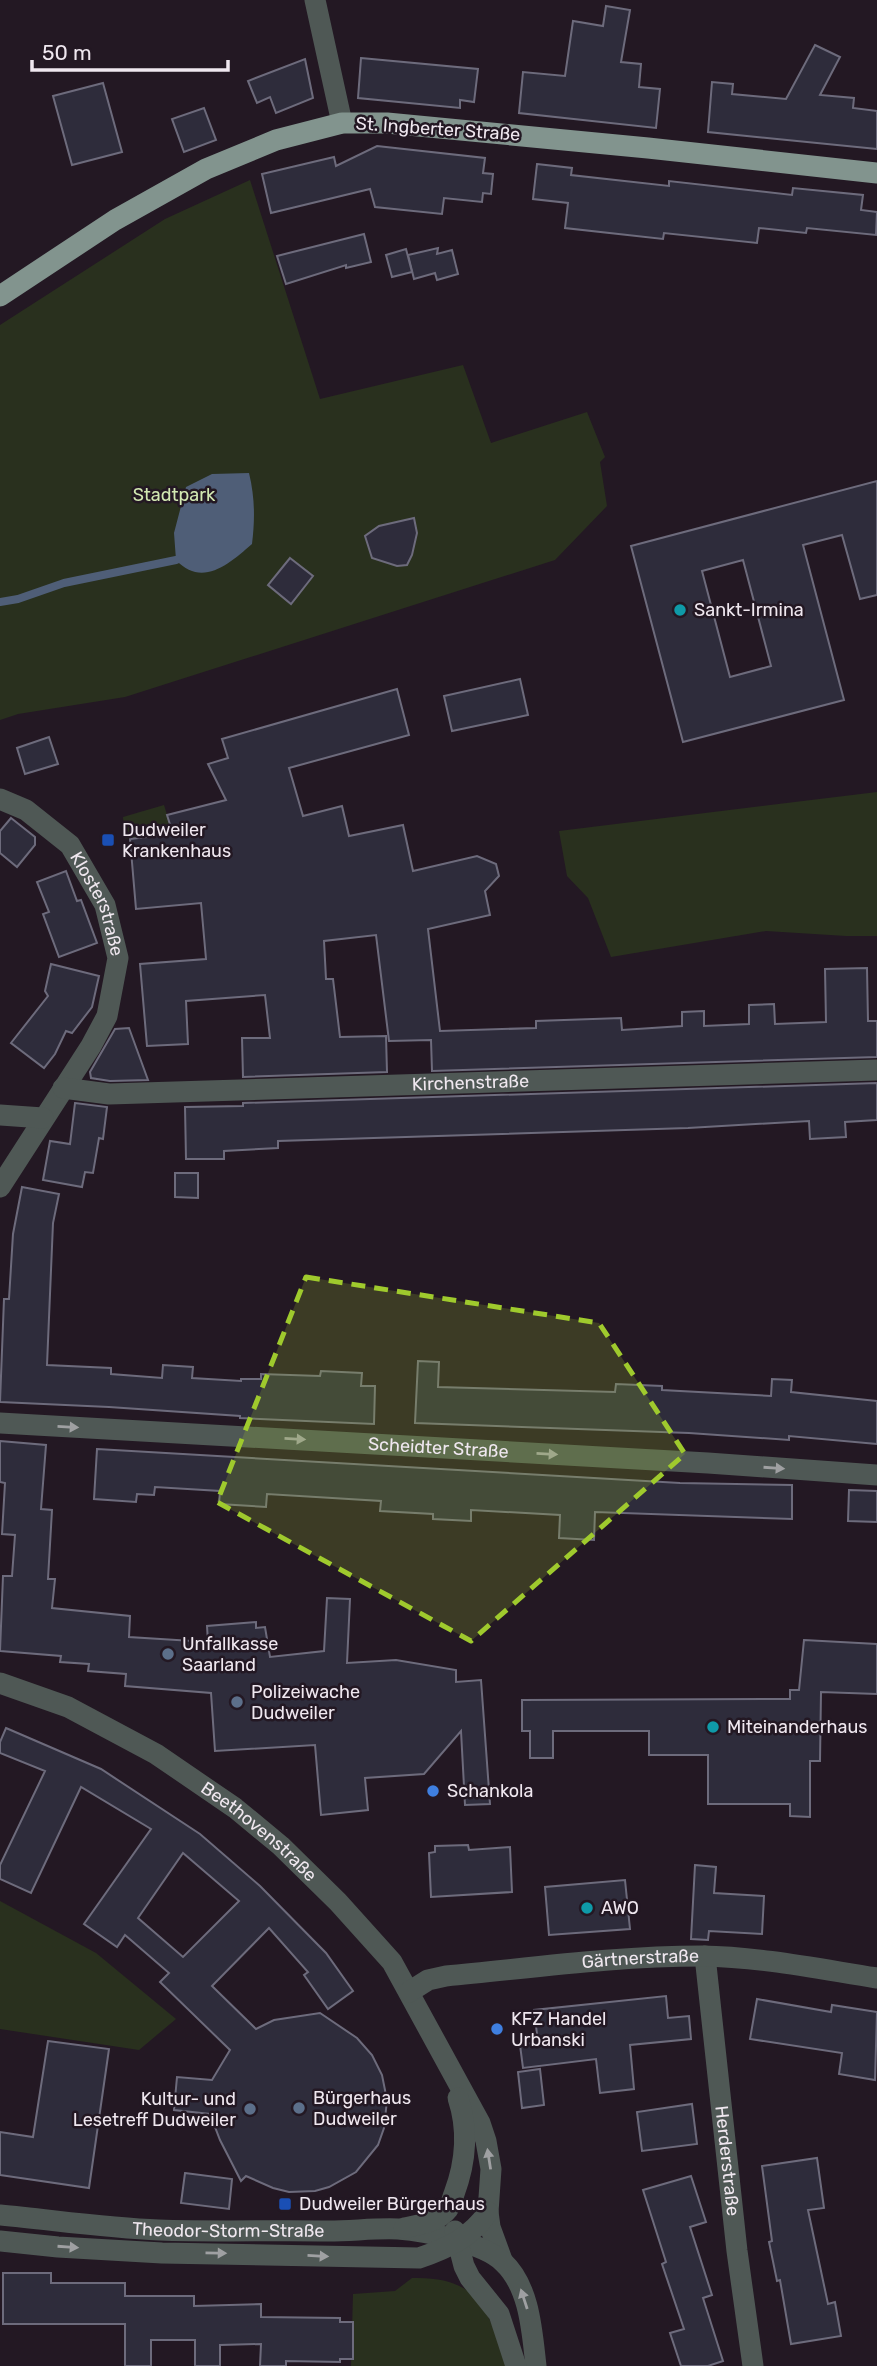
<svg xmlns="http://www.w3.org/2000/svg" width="877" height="2366" viewBox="0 0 877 2366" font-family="Rubik,sans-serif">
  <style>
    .green { fill: #29301e }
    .water { fill: #4f5e77 }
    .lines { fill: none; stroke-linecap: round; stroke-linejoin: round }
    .stream { stroke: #4f5e77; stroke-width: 8 }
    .building { fill: #2e2c3b; stroke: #6d6b7c; stroke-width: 2; fill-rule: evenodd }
    .minor { stroke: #4f5855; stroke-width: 21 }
    .major { stroke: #82948e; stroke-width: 21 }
    .oneway { fill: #9fa0a2 }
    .marked { fill: #9fca2d; fill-opacity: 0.2; stroke: #9fca2d; stroke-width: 5; stroke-dasharray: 14 9; stroke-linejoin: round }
    .culture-dot { fill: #0f9aa8; stroke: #231823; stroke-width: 2.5 }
    .transit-dot { fill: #1a4fb4; stroke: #231823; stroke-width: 2.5 }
    .service-dot { fill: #5c6f8a; stroke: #231823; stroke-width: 2.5 }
    .shop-dot { fill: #3f7fe0; stroke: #231823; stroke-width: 2.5 }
    .labels { text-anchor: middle; stroke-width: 5; stroke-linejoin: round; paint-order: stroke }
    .street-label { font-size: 18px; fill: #efe7ef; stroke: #231823 }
    .park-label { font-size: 18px; fill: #d2e8b2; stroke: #231823 }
    .poi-label { font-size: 18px; fill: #efe7ef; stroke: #231823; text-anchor: start }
  </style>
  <rect width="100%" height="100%" fill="#231823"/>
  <g class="green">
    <path d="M250,180L320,399L463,365L491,443L587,412L605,457L600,462L607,506L555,560L125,697L18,714L0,720V325L165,219Z"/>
    <path d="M877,792V936H846L766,931L611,957L588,898L567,876L559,831Z"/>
    <path d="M164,805L173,834L125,839L123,817Z"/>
    <path d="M0,1901L96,1953L176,2019L139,2050L0,2029Z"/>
    <path d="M412,2278C479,2276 488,2310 507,2366H351L353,2294L395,2291Z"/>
  </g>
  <path class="water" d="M249,473C255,498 255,519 252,544C229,564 202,588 176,560L174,533L186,487L212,474Z"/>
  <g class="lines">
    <path class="stream" d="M0,602L18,599L64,583L176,560"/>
  </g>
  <g class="building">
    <path d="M606,6L630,10L621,62L641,64L639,87L660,89L656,128L519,113L523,72L565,76L573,21L603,26Z"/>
    <path d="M815,45L840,57L820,95L854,98L853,108L877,111V149L708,132L712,82L733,84L732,94L786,99Z"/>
    <path d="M361,58L478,69L474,102L460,100V108L358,98Z"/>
    <path d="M305,59L313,98L276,113L270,97L257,103L248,81Z"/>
    <path d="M103,83L122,152L72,165L53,96Z"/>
    <path d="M204,108L216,140L184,152L172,119Z"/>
    <path d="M377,146L485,158L483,173L493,174L491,194L483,193L482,202L444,198L442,214L375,207L370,189L271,213L262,174L334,157L336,166Z"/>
    <path d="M537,164L572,168L571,175L669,186V181L792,195L793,188L863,195L861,210L877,212L876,235L807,228L806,233L759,228L757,243L664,233L663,239L565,228L568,203L533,199Z"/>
    <path d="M364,234L371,262L346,268V265L286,284L277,256Z"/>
    <path d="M438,248L437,254L452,250L458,274L437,280L435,273L414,279L408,255Z"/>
    <path d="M406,249L412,272L392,277L386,255Z"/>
    <path d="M877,481V595L860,599L842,535L803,545L844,700L683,742L631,546ZM743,560L771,666L730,677L702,571Z"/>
    <path d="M414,518L417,533L412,555L407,565L397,566L372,558L365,536L379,526Z"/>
    <path d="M290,558L313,576L291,604L268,585Z"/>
    <path d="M520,679L528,715L452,731L444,696Z"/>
    <path d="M397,689L409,735L289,768L303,816L342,806L349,836L403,825L413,871L477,856L496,864L499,876L485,891L490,915L428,929L440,1031L536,1028V1021L621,1018L622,1030L682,1026V1012L704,1011V1026L749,1024V1005L774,1004L775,1024L826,1022L825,969L867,968L868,1021H877V1057L432,1071L431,1040L389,1041L376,935L324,941L326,979H333L340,1037L386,1036L387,1072L243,1077L242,1038H270L265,995L186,1001L188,1044L147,1046L140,964L206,959L201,903L136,909L130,839L173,834L167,815L226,800L208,764L228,758L222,739Z"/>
    <path d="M49,737L58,764L25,774L17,748Z"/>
    <path d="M11,818L35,837V845L17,867L0,853V831Z"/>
    <path d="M66,871L77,901L81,900L97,943L59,957L43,914L49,912L37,882Z"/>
    <path d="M51,964L99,976L92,1007L72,1033L66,1031L55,1054L44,1068L11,1043L48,996L45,991Z"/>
    <path d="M129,1028L148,1080L110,1081L91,1078L90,1072L115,1029Z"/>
    <path d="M877,1083V1120L845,1122L846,1137L810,1139L809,1121L688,1128L278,1141V1148L224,1151V1159H186L185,1107L243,1106V1103Z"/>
    <path d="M75,1103L107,1107L103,1139L99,1138L93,1173L85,1172L82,1187L43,1180L50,1141L70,1144Z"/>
    <path d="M175,1173H198V1198L175,1197Z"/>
    <path d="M22,1187L59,1194L53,1223L47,1365L111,1368V1374L162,1378L163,1365L193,1367L192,1378L241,1381V1379H261V1374L320,1376L321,1371L362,1373L361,1386H375L374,1424L240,1418V1416L109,1407L0,1402L4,1299H9L13,1234Z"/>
    <path d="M418,1361L439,1362L438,1387L615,1392L616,1384L662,1386V1390L771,1396L772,1379L792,1380L791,1392L877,1401V1444L789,1436V1440L689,1433L415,1423Z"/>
    <path d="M0,1441L46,1445L41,1509L52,1510L48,1579H55L52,1608L130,1616L129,1637L208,1642L207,1626L256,1622V1628L265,1627L270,1657L324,1651L327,1598L350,1599L347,1663L396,1660L456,1670V1682L481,1680L490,1804L465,1805L461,1731L424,1774L365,1778L368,1810L321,1815L315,1745L215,1751L211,1693L125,1686L126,1674L88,1671L89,1664L60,1662L61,1656L0,1651L3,1576H12L15,1535L2,1534L5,1483L0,1482Z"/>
    <path d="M97,1449L680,1483L792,1485V1519L595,1512L594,1540L559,1538L560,1515L471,1510V1521L433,1519V1514L380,1511L381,1501L267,1494L266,1507L219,1504L220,1491L155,1487L154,1495L137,1494L136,1502L94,1499Z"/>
    <path d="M849,1490L877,1491V1522L848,1521Z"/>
    <path d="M804,1640L877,1644V1694L821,1692L820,1761H810V1817L790,1816V1804H708V1755H649V1731H553V1758H530V1731H522V1700L790,1699V1690H799Z"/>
    <path d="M6,1728L101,1769L200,1834L260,1886L326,1953L353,1991L328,2009L304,1975L308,1972L269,1928L212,1986L256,2029L274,2020L320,2013L357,2038L372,2055L382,2075L387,2100L384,2128L378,2145L356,2172L329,2187L315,2191L289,2192L273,2188L246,2176L241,2181L220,2140L210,2114L174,2110L177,2077L212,2080L230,2050L160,1982L169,1973L125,1935L117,1947L84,1924L151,1829L81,1787L31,1893L0,1879V1865L45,1771L0,1753V1742ZM183,1853L239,1901L183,1957L138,1918Z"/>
    <path d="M468,1845L469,1850L510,1847L512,1892L431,1897L429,1853L435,1852V1846Z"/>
    <path d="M695,1865L716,1867L714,1893L764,1896L762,1934L709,1931L708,1940L691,1939Z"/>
    <path d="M625,1880L630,1929L549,1935L545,1887Z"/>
    <path d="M666,1996L668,2018L689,2016L691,2039L630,2045L634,2089L600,2093L596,2059L523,2068L520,2045L538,2042L534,2010Z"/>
    <path d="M757,1999L831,2012L832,2005L877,2012L875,2080L839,2074L842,2053L750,2039Z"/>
    <path d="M48,2041L109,2049L89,2188L0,2175V2132L33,2137Z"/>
    <path d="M540,2069L544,2105L522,2108L518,2072Z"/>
    <path d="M692,2104L697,2144L642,2151L637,2112Z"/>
    <path d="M817,2158L824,2208L808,2210L828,2304L835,2302L841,2336L791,2344L780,2280L777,2281L769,2242L772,2241L762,2166Z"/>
    <path d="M185,2173L232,2179L229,2209L181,2203Z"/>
    <path d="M691,2176L706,2222L690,2227L712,2295L703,2298L723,2361L708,2366H681L670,2333L684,2329L662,2264L666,2262L643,2190Z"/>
    <path d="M3,2273H51V2283H125V2296H194V2306L261,2304V2317L340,2318V2322H353V2359H340V2362L286,2361V2366H260L261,2344L220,2345V2366H195V2340H151V2366H125V2324H3Z"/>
  </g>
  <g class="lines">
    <g class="minor">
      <path d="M315,0L342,123"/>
      <path id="s1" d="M0,799L26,810L70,845L105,905L118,958L107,1016L91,1046L0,1187"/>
      <path id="s2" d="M63,1088L109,1094L877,1070"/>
      <path d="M0,1115L43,1118"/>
      <path id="s3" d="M0,1423L708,1463L877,1475"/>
      <path id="s4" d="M0,1683L68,1707L156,1754L235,1808L281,1846L338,1902L392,1962L480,2123L486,2141L491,2169L488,2212L490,2227L502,2260"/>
      <path id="s5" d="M705,1956L737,2251L753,2366"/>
      <path id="s6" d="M409,1992L428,1980L446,1976C531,1968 617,1956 702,1956C761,1957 819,1969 877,1978"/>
      <path id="s7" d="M0,2215C53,2220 106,2228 159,2230C215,2232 272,2230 329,2231C352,2231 375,2228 398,2229C425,2231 484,2243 503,2262C530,2287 532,2332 536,2366"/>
      <path d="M404,2228C419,2225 438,2222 448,2209C451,2205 452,2199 454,2194C466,2162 469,2131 458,2098"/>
      <path d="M455,2231L464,2266L470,2278L499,2314L516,2366"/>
      <path d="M0,2241L58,2247L162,2253L419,2258C446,2249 472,2237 488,2212"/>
    </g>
    <path class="major" d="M0,296L115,220L206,169L276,140L342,123H387L648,148L877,173"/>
  </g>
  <defs><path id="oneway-solid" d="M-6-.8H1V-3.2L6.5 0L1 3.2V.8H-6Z" transform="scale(1.75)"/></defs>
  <g class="oneway">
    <use href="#oneway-solid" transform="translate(68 1427) rotate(3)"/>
    <use href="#oneway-solid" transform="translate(295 1439) rotate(3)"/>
    <use href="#oneway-solid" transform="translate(547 1454) rotate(3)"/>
    <use href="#oneway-solid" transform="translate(774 1468) rotate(4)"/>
    <use href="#oneway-solid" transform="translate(489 2159) rotate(-99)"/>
    <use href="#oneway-solid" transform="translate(68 2247) rotate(4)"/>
    <use href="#oneway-solid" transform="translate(216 2253) rotate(1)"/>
    <use href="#oneway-solid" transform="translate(318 2256) rotate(3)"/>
    <use href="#oneway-solid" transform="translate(524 2299) rotate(-108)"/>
  </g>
  <path class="marked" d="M306,1277L599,1323L685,1454L471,1641L217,1502Z"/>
  <g class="culture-dot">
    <circle cx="680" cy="610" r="7"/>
    <circle cx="713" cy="1727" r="7"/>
    <circle cx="587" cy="1908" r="7"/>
  </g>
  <g class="transit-dot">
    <rect x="101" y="833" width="14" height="14" rx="3.5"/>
    <rect x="278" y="2197" width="14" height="14" rx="3.5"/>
  </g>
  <g class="service-dot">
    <circle cx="168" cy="1654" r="7"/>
    <circle cx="237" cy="1702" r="7"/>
    <circle cx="299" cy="2108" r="7"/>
    <circle cx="250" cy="2109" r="7"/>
  </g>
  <g class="shop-dot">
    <circle cx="433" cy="1791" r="7"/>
    <circle cx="497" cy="2029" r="7"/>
  </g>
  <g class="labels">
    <g class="street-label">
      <text transform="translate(438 129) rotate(4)" y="6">St. Ingberter Straße</text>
      <text dy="6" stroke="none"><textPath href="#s1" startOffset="150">Klosterstraße</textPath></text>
      <text dy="6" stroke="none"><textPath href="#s2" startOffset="408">Kirchenstraße</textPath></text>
      <text dy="6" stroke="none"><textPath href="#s3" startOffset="439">Scheidter Straße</textPath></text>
      <text dy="6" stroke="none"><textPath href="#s4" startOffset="301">Beethovenstraße</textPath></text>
      <text dy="6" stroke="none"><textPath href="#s6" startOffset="236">Gärtnerstraße</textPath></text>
      <text dy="6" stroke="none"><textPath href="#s5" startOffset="206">Herderstraße</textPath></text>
      <text dy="6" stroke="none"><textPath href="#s7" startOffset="229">Theodor-Storm-Straße</textPath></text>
    </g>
    <g class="park-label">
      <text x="174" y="501">Stadtpark</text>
    </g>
    <g class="poi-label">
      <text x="694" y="616">Sankt-Irmina</text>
      <text x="122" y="836">Dudweiler<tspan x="122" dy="21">Krankenhaus</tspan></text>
      <text x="182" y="1650">Unfallkasse<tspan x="182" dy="21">Saarland</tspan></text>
      <text x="251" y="1698">Polizeiwache<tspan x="251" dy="21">Dudweiler</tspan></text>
      <text x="727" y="1733">Miteinanderhaus</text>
      <text x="447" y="1797">Schankola</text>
      <text x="601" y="1914">AWO</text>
      <text x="511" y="2025">KFZ Handel<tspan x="511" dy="21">Urbanski</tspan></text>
      <text x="313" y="2104">Bürgerhaus<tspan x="313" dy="21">Dudweiler</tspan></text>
      <text x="236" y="2105" text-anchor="end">Kultur- und<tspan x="236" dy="21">Lesetreff Dudweiler</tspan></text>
      <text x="299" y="2210">Dudweiler Bürgerhaus</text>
    </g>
  </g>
  <path d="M32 60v10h196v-10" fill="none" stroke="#efe7ef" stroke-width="3.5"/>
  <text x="42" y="60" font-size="21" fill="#efe7ef" stroke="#231823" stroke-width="5" paint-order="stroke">50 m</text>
</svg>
